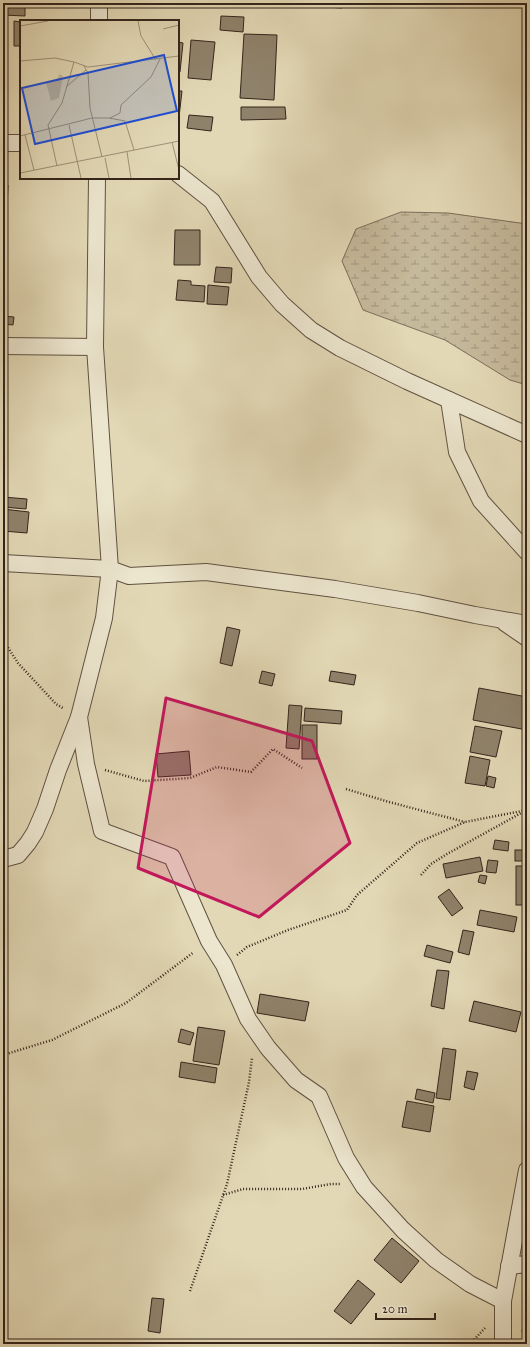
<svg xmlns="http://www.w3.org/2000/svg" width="530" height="1347" viewBox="0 0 530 1347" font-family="'IM FELL Great Primer',serif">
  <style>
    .wetland { fill: url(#wetland-marsh); stroke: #7d6e5b }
    .building { fill: #8f826b; stroke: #35241b }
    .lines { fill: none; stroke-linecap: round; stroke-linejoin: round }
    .street-casing { stroke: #605142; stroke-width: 18 }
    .path { stroke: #35241b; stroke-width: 2.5; stroke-dasharray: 1 2; stroke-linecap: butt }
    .street { stroke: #ece6cf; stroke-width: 16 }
    .marked { fill: #c2185b; fill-opacity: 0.2; stroke: #c2185b; stroke-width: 3; stroke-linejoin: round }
    .inset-road { fill: none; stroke: #9d9077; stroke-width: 1 }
    .view { fill: #1d4ed8; fill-opacity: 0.15; stroke: #1d4ed8; stroke-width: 2 }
    .inset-edge { fill: none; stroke: #35241b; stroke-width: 2 }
  </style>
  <defs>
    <pattern id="wetland-marsh" width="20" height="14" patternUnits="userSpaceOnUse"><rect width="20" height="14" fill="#c5b99b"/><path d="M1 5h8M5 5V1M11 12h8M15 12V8" fill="none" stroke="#a1967e"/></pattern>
  </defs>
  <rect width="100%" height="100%" fill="#e2d8b5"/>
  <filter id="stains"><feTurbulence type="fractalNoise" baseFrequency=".005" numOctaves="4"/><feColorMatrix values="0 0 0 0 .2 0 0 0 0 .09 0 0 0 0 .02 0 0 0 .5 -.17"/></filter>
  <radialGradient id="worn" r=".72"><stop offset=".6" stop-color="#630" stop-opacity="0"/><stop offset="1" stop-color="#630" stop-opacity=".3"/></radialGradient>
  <path class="wetland" d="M401,212L448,213L527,224V385L510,380L445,340L363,310L342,261L356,229Z"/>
  <g class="building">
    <path d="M3,3H25V16L3,15Z"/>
    <path d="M326,3H342V8L326,7Z"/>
    <path d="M221,16L244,17L243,32L220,30Z"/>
    <path d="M14,21L21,22V46H14Z"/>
    <path d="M244,34L277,35L274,100L240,98Z"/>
    <path d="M191,40L215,42L211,80L188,78Z"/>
    <path d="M178,42L183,43L180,72H178Z"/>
    <path d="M178,91H182L179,117H178Z"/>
    <path d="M241,107H285L286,119L241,120Z"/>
    <path d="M189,115L213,117L211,131L187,128Z"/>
    <path d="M3,184L8,185L7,206L3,205Z"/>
    <path d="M175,230H200V265H174Z"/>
    <path d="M216,267L232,268L231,283L214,282Z"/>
    <path d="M178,280L191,281V285L205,286L204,302L176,300Z"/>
    <path d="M208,285L229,287L227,305L207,304Z"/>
    <path d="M3,316L14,317L13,325L3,324Z"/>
    <path d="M3,497L27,499L26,509L3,507Z"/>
    <path d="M3,509L29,512L27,533L3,531Z"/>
    <path d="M227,627L240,630L232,666L220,663Z"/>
    <path d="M262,671L275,674L272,686L259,683Z"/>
    <path d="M331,671L356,675L354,685L329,681Z"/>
    <path d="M479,688L527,697V730L473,720Z"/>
    <path d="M289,705L302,706L299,749L286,748Z"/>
    <path d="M305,708L342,711L341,724L304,721Z"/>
    <rect x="302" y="725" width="15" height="34"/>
    <path d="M475,726L502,731L496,757L470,752Z"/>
    <path d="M189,751L191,775L158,777L156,754Z"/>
    <path d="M470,756L490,760L485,786L465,783Z"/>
    <path d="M488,776L496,778L494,788L486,786Z"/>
    <path d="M495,840L509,842L508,851L493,849Z"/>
    <rect x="515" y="850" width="12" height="11"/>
    <path d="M480,857L483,871L446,878L443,864Z"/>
    <path d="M488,860L498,861L496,873L486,872Z"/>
    <rect x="516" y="866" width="11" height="39"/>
    <path d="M480,875L487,876L485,884L478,882Z"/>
    <path d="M449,889L463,908L452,916L438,897Z"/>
    <path d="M480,910L517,917L514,932L477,925Z"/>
    <path d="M463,930L474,932L469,955L458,952Z"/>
    <path d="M427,945L453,952L450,963L424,956Z"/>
    <path d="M437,970L449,971L444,1009L431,1006Z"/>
    <path d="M260,994L309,1002L305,1021L257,1013Z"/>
    <path d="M474,1001L521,1012L516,1032L469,1021Z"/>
    <path d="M198,1027L225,1031L219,1065L193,1061Z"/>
    <path d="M181,1029L194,1033L190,1045L178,1042Z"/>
    <path d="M443,1048L456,1050L450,1100L436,1098Z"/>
    <path d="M181,1062L217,1068L215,1083L179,1077Z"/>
    <path d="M467,1071L478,1073L474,1090L464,1087Z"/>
    <path d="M417,1089L435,1093L433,1103L415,1099Z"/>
    <path d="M407,1101L434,1106L430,1132L402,1127Z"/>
    <path d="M392,1238L419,1261L401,1283L374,1260Z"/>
    <path d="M358,1280L375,1294L351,1324L334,1311Z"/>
    <path d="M152,1298L164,1299L160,1333L148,1331Z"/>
  </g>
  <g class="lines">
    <defs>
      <g id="street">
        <path d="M99,21V3"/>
        <path d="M3,143H21"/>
        <path d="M178,174L212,201L259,277L282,304L311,330L340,348L407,381L527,435"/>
        <path d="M3,346L95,347"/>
        <path d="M449,400L457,452L481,501L527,552"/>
        <path d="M3,563L110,569L129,576L206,572L335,589L418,603L475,615L527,624"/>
        <path d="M505,623L527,638"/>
        <path d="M79,717L86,764L102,831L172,857L209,941L224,965L248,1019L268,1048L296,1080L319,1096L346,1158L364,1187L403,1230L436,1260L470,1284L503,1301"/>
        <path d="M3,859L18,855L28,843L35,832L45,809L58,770L79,717L104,618L110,569L95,347L97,178"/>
        <path d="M509,1266L527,1264"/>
        <path d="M503,1344V1301L527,1170"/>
      </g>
    </defs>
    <use href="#street" class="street-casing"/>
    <g class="path">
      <path d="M3,640L18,663L56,704L63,708"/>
      <path d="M105,770L144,781L190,778L217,767L251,772L273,749L302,768"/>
      <path d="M346,789L389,802L465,822"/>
      <path d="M421,875L431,864L447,854L523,812"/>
      <path d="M237,955L247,947L288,930L347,910L357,895L417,843L465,822L527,810"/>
      <path d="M3,1055L52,1040L126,1003L194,952"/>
      <path d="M223,1195L243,1189H302L331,1184H341"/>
      <path d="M190,1291L227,1184L249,1082L252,1058"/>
      <path d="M522,1330L527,1338"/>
      <path d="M470,1344L485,1328"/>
    </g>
    <use href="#street" class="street"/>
  </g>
  <path class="marked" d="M166,698L312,741L350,843L259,917L138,868Z"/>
  <g transform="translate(20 20)">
    <rect width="159" height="159" fill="#e2d8b5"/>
    <path d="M39,54L43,56L39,78L31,81L26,63L38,58Z" fill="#c5b99b"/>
    <path class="inset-road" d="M118,1L121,16L136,40M0,6L28,1M143,9L159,5M0,41L35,38L54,42M64,46L68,53L70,88L82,137M46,67L66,50M90,98L100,93L101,85L131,57L140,39M49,105L61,158M5,115L14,150M0,116L72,98H89L105,101L114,130M152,122L159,150M107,132L111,158M85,138L89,158M37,146L28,105L42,83L54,42L68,47L159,36M0,153L159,121"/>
    <path class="view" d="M144,35L157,91L15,124L2,68Z"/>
    <rect width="159" height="159" class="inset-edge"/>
  </g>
  <rect width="530" height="1347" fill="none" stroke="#e2d8b5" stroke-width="16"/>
  <rect x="4" y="4" width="522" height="1339" fill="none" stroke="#35241b" stroke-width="2"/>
  <rect x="8" y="8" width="514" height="1331" fill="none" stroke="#35241b"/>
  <path d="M376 1313v6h59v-6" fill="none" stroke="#35241b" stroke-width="2"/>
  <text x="382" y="1313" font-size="12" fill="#35241b" stroke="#ece6cf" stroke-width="3" paint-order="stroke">20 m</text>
  <rect width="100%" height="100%" filter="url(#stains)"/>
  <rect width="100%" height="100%" fill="url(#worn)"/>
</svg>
